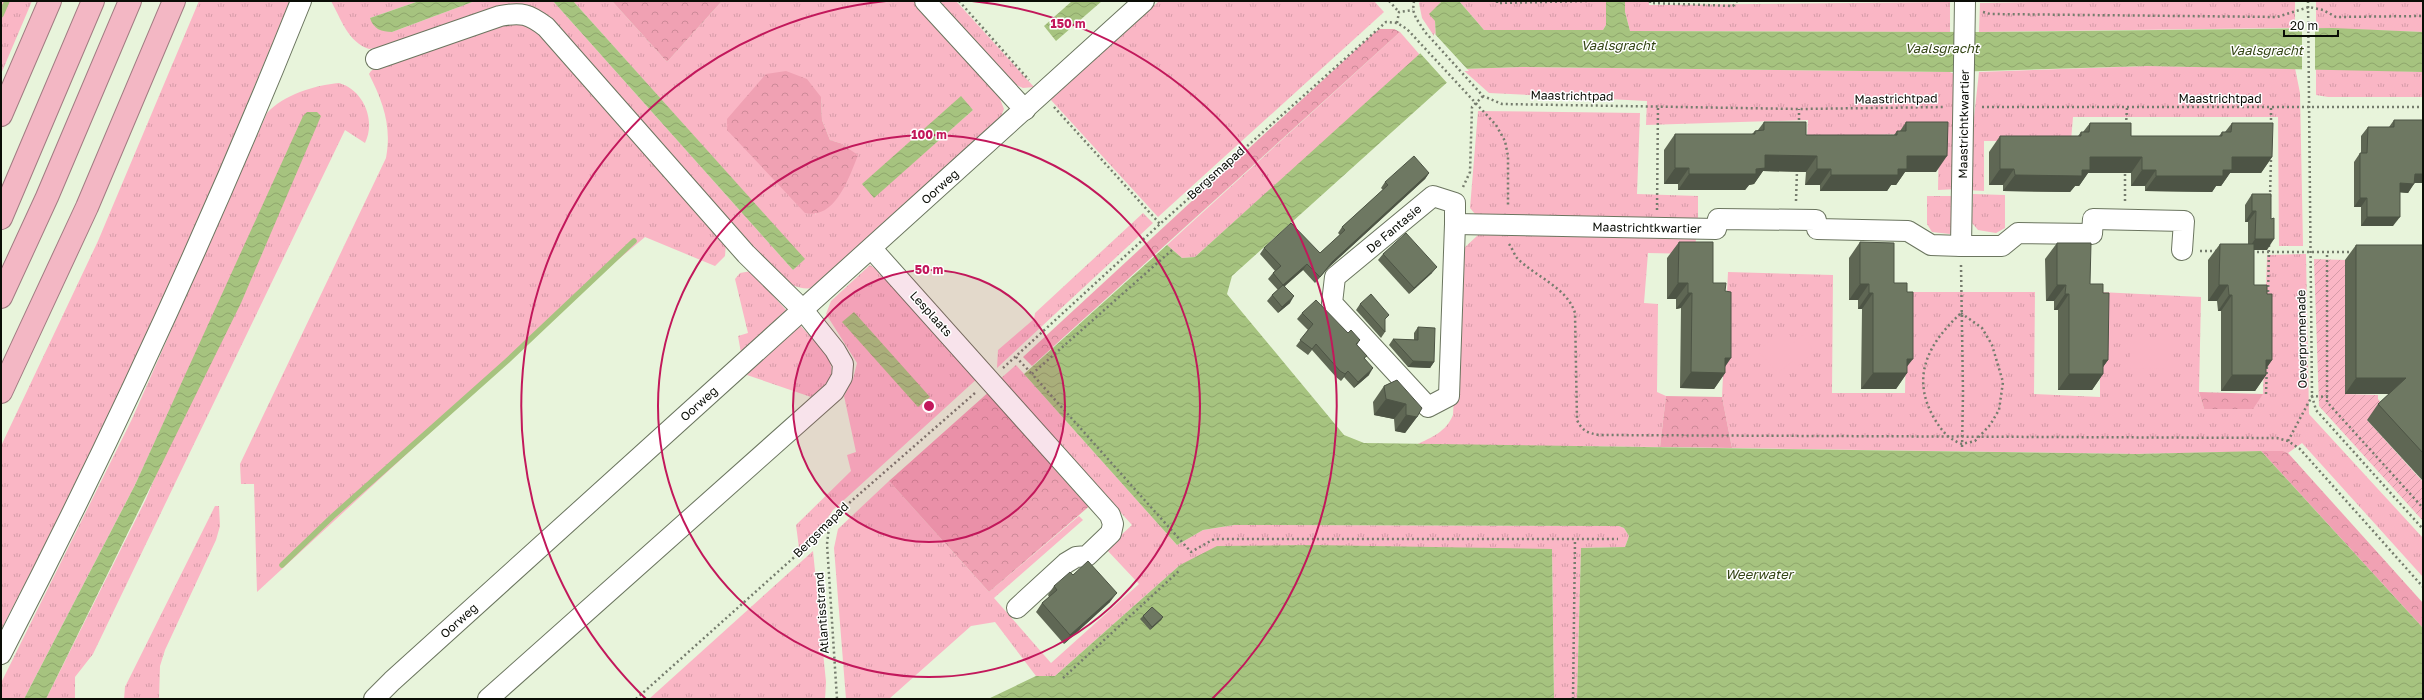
<svg xmlns="http://www.w3.org/2000/svg" width="2424" height="700" viewBox="0 0 2424 700" font-family="'Golos Text',sans-serif">
  <style>
    .grass { fill: url(#grass-tufts); fill-rule: evenodd }
    .forest { fill: url(#forest-crowns) }
    .park { fill: #fab6c5 }
    .garden { fill: url(#garden-furrows) }
    .water { fill: url(#water-waves) }
    .pier { fill: #e8f4db }
    .lines { fill: none; stroke-linecap: round; stroke-linejoin: round }
    .stream { stroke: #a6c37f; stroke-width: 5.5 }
    .minor-casing { stroke: #6b755f; stroke-width: 22 }
    .highway-casing { stroke: #a17c82; stroke-width: 24 }
    .path { stroke: #757c6d; stroke-width: 2.5; stroke-dasharray: 2 3; stroke-linecap: butt }
    .minor { stroke: #fff; stroke-width: 20 }
    .highway { stroke: #f3b7c4; stroke-width: 22 }
    .wall { fill: #5f6754 }
    .shaded-wall { fill: #4d5445 }
    .building { fill: #6e7862; stroke: #4d5445 }
    .ring { fill: none; stroke: #c2185b; stroke-width: 2 }
    .labels { text-anchor: middle; stroke-width: 3; stroke-linejoin: round; paint-order: stroke }
    .street-label { font-size: 12px; fill: #0a0d06; stroke: #fff }
    .water-label { font-size: 13px; font-style: italic; fill: #344515; stroke: #fff }
    .centre { fill: #c2185b; stroke: #fff; stroke-width: 2 }
    .ring-label { font-size: 12px; text-anchor: middle; font-weight: bold; fill: #c2185b; stroke: #fff; stroke-width: 3; stroke-linejoin: round; paint-order: stroke }
  </style>
  <defs>
    <pattern id="grass-tufts" width="24" height="20" patternUnits="userSpaceOnUse"><rect width="24" height="20" fill="#fab6c5"/><path d="M3 7l-1-3M5 7V3M7 7l1-3M15 17l-1-3M17 17v-4M19 17l1-3" fill="none" stroke="#d59ba8"/></pattern>
    <pattern id="forest-crowns" width="20" height="18" patternUnits="userSpaceOnUse"><rect width="20" height="18" fill="#f0a1b3"/><path d="M2 6a3 3 0 1 1 6 0M12 15a3 3 0 1 1 6 0" fill="none" stroke="#cc8998"/></pattern>
    <pattern id="garden-furrows" width="10" height="10" patternUnits="userSpaceOnUse"><rect width="10" height="10" fill="#fab6c5"/><path d="M-1 1l2-2M0 10L10 0M9 11l2-2" fill="none" stroke="#d59ba8"/></pattern>
    <pattern id="water-waves" width="16" height="10" patternUnits="userSpaceOnUse"><rect width="16" height="10" fill="#a6c37f"/><path d="M0 5q4-4 8 0t8 0" fill="none" stroke="#8ea66c"/></pattern>
  </defs>
  <rect width="100%" height="100%" fill="#e8f4db"/>
  <g class="grass">
    <path d="M1,1H32L1,74Z"/>
    <path d="M199,1H290L199,219L89,460L1,630V446L98,241Z"/>
    <path d="M331,1H419L370,18L392,32L475,1H553L793,270L804,259L573,1H612L667,62L722,1H918L998,94L1004,109L1000,119L813,288C799,290 791,285 779,277L546,16L369,49C348,42 341,19 331,1ZM821,97L822,120L830,140L840,143L815,215ZM961,97L973,110L874,197L863,184Z"/>
    <path d="M938,1H956L1034,87L1023,88L1014,84Z"/>
    <path d="M1159,1H1374L1384,12L1158,217L1050,99Z"/>
    <path d="M1421,1H1442L1440,3L1435,21L1436,39L1422,18L1419,3Z"/>
    <path d="M1459,1H1606V25L1603,30H1484Z"/>
    <path d="M1625,1H1649V5L1950,2V32L1630,31L1625,12Z"/>
    <path d="M2076,1H2295V28L1979,32L1980,3Z"/>
    <path d="M2316,1H2423V32L2316,28Z"/>
    <path d="M517,22L529,26L540,34L726,243L725,256L715,266L645,237L613,264L257,592L254,484H241L240,464L386,158C392,126 383,102 369,74C373,66 385,63 393,61C432,51 468,38 506,23Z"/>
    <path d="M1400,32L1420,55L1195,257L1182,258L1167,245Z"/>
    <path d="M2147,66L2295,68L2300,93L2303,246H2279L2278,117H2073L2071,141H1984V191L1966,190L1979,72Z"/>
    <path d="M1521,67L1950,72L1954,74L1958,189L1938,190L1939,133L1807,137L1808,120L1646,125L1647,101L1489,93L1462,69Z"/>
    <path d="M2316,68L2423,72V97H2328L2316,95Z"/>
    <path d="M339,83C364,90 376,121 365,143L345,130L93,654L75,677V699H46L146,499L287,155L135,485L24,699H1V683L132,419L267,113C283,95 315,85 339,83Z"/>
    <path d="M1478,111L1640,113L1637,194L1698,196V223L1480,220L1470,208Z"/>
    <path d="M1973,194L2005,195V228L1996,233L1978,230L1972,223Z"/>
    <path d="M1927,196H1959V229L1950,234L1932,232L1927,224Z"/>
    <path d="M1143,213L1153,223L997,368L998,350L1034,319L1035,313Z"/>
    <path d="M1478,235L1696,237L1695,254L1648,253L1644,303L1658,304L1657,392L1666,396L1660,447L1416,445C1432,437 1446,432 1453,415L1462,250Z"/>
    <path d="M2306,254L2309,414L2423,538V577L2302,443L2288,453L2282,451L2136,454L1732,448L1722,397L1728,272L1833,275L1832,393H1905L1907,292H2035L2034,394L2100,397V292L2201,297L2199,392L2204,409L2263,394L2267,255Z"/>
    <path d="M870,265L888,277L979,377L833,510L820,529L799,548L796,525L851,471L847,455L856,452L844,396L853,379L857,363L826,314L831,301Z"/>
    <path d="M751,271L787,311L741,353L738,336L748,333L735,279L740,273Z"/>
    <path d="M800,325C811,338 840,360 829,379C825,386 816,392 811,397L744,374Z"/>
    <path d="M1016,365L1177,545L1203,530L1234,525L1619,526L1624,528L1629,536L1625,547L1581,548L1577,699H1554L1552,549L1180,565L1055,676H1036L995,622L971,626L889,699H846L834,548L838,529L889,481L989,592L1079,516L1083,520L994,598L1051,663L1139,584L1106,549L1132,525L1000,379Z"/>
    <path d="M215,506H219L220,526L216,540L165,650L160,666L159,699H124L125,687Z"/>
    <path d="M813,551L826,682L825,699H649Z"/>
  </g>
  <g class="forest">
    <path d="M612,1H722L667,62Z"/>
    <path d="M1380,29H1394L1400,32L1032,366L1023,357L1375,32Z"/>
    <path d="M786,71L807,79L821,97L822,120L830,140L840,143L858,155C849,178 835,220 805,213L727,130V119L766,74Z"/>
    <path d="M991,390L1093,503L989,592L889,481Z"/>
    <path d="M2199,392L2263,394L2253,409H2204Z"/>
    <path d="M1666,396L1722,397L1732,448L1660,447Z"/>
    <path d="M2261,451H2283L2288,453L2423,603V628Z"/>
  </g>
  <g class="park">
    <path d="M1781,331L1793,343L1803,335L1814,352L1797,366L1793,361L1778,373L1758,351Z"/>
    <path d="M2130,343H2170V368L2130,369Z"/>
  </g>
  <path class="garden" d="M2314,259L2345,260V394L2378,395V399L2383,405L2367,420L2423,482V521L2319,406Z"/>
  <g class="water">
    <path d="M419,1H475L392,32C382,32 373,29 370,18Z"/>
    <path d="M553,1H573L805,259L793,270Z"/>
    <path d="M1072,1H1102L1056,41L1044,26Z"/>
    <path d="M1442,1H1459L1484,30H1603L1606,25V1H1625V12L1630,31L1979,32L2333,28L2423,32V72L2147,66L1950,72L1522,67L1462,69L1232,276L1227,294L1344,435L1364,443L2136,454L2261,451L2423,628V699H1577L1581,548L1625,547L1629,536L1624,528L1619,526L1234,525L1203,530L1177,545L1024,374L1167,245L1182,258L1195,257L1436,39L1435,21L1429,14Z"/>
    <path d="M961,96L973,110L874,198L862,184Z"/>
    <path d="M307,112H317L321,116L241,303L46,699H24L135,485L303,116Z"/>
    <path d="M854,312L930,397L918,407L842,322Z"/>
    <path d="M1311,545L1552,549L1554,699H988L1036,676H1055L1180,565L1217,546Z"/>
  </g>
  <g class="pier">
    <rect x="2302" y="26" width="13" height="44"/>
    <path d="M1434,33L1469,71H1463L1448,84L1420,53L1434,38Z"/>
  </g>
  <g class="lines">
    <g class="stream">
      <path d="M1,15L7,1"/>
      <path d="M282,565L333,516L507,361L634,241"/>
    </g>
    <defs>
      <g id="minor">
        <path d="M925,1L1025,110"/>
        <path d="M376,59L500,16C522,12 529,14 546,27L746,254L803,310L835,350L843,364L842,377L834,391L488,699"/>
        <path d="M1433,196L1455,203V224L1449,396L1428,407L1332,303L1335,277Z"/>
        <path d="M1455,224L1716,229L1718,219L1816,220L1817,229L1908,231L1931,245L1961,246H2002L2018,233L2092,234L2093,219L2184,221L2182,250"/>
        <path d="M1961,246L1965,1"/>
        <path d="M872,249L1110,515L1113,524L1111,533L1087,556L1076,557L1066,563L1017,608"/>
        <path d="M1,654C111,441 212,223 301,1"/>
        <path d="M374,699L392,681L1144,1"/>
      </g>
      <g id="highway">
        <path d="M1,115L50,1"/>
        <path d="M1,218L93,1"/>
        <path d="M1,297L47,197L130,1"/>
        <path d="M1,392L87,207L174,1"/>
      </g>
    </defs>
    <use href="#minor" class="minor-casing"/>
    <use href="#highway" class="highway-casing"/>
    <g class="path">
      <path d="M959,1L1029,80"/>
      <path d="M1389,1L1399,12"/>
      <path d="M1414,1L1413,10L1416,18L1425,32L1483,96L1502,104L1799,109L1945,107"/>
      <path d="M1497,1V3L1590,1"/>
      <path d="M1650,1V3L1733,6L1737,1"/>
      <path d="M2308,1L2312,396L2316,410L2423,529"/>
      <path d="M1983,12L1990,14L2277,17L2309,7L2323,10L2336,17L2423,16"/>
      <path d="M1397,23L1399,12L1413,10"/>
      <path d="M1054,107L1160,224"/>
      <path d="M1982,107H2423"/>
      <path d="M1799,125V109"/>
      <path d="M2126,125L2127,108"/>
      <path d="M2271,125V108"/>
      <path d="M1463,187L1470,172L1472,107L1483,96"/>
      <path d="M2270,197L2271,158"/>
      <path d="M1796,201L1797,170"/>
      <path d="M2125,201V170"/>
      <path d="M1657,210L1658,106"/>
      <path d="M1509,244C1512,248 1514,254 1517,258C1534,276 1567,287 1575,313L1577,420C1582,431 1588,433 1599,435L2277,438L2288,441L2300,449L2423,587"/>
      <path d="M1172,250L1032,374L1191,552L1214,539H1618"/>
      <path d="M2200,251H2217"/>
      <path d="M2252,252H2327"/>
      <path d="M2354,252H2327V402L2423,508"/>
      <path d="M1961,265L1963,393L1962,450"/>
      <path d="M2268,297L2269,244"/>
      <path d="M1961,313L1982,328L1992,345L2003,382L1999,410L1990,425L1975,441L1962,444C1948,439 1941,430 1934,418C1910,376 1929,343 1961,313Z"/>
      <path d="M1016,357L1032,374"/>
      <path d="M1003,368L1160,224L1386,22L1397,23L1407,29L1496,125L1505,141L1508,156V207"/>
      <path d="M2266,394L2267,364"/>
      <path d="M2288,441L2312,396L2328,397"/>
      <path d="M829,527L827,544L837,699"/>
      <path d="M1063,678L1180,570"/>
      <path d="M636,699L829,526L840,511L975,393"/>
      <path d="M1573,699L1575,539"/>
    </g>
    <use href="#minor" class="minor"/>
    <use href="#highway" class="highway"/>
  </g>
  <g class="wall">
    <path d="M2394,120H2423V183H2414L2408,193L2400,192L2393,226H2361V207H2354V162L2360,153H2361V136L2368,127H2389Z"/>
    <path d="M1764,122L1806,135H1894L1897,131H1900L1906,122L1936,172H1905L1896,185H1891L1887,191H1820V185H1805L1806,172L1763,171L1754,184L1749,185L1745,190H1678V184H1664V150L1675,134H1752L1755,131L1758,130Z"/>
    <path d="M2090,123L2131,136H2219L2222,132H2225L2232,123L2272,157L2261,173H2230L2221,186H2216L2212,192L2145,191V186H2131V173H2088L2079,186H2075L2070,192L2003,191V185H1989V152L2000,136H2078L2081,132H2083Z"/>
    <path d="M1429,173L1425,179L1328,268L1315,283L1303,270L1285,286L1290,303L1278,313L1267,301L1272,295L1278,290L1268,279L1273,273L1275,271L1260,254L1264,248L1320,253L1340,235L1338,233L1342,227L1383,190L1381,188L1385,182Z"/>
    <path d="M2252,194L2267,250H2254V285L2267,294L2272,360L2266,368V375L2255,391H2221V311H2218L2217,301H2208V260L2220,244H2248V222H2245V205Z"/>
    <path d="M1679,242L1713,283L1725,367V373L1714,389L1680,388L1681,308L1676,309V299H1667V258Z"/>
    <path d="M1860,242L1894,283L1907,367V373L1896,389H1861L1862,309H1858V300H1849V258Z"/>
    <path d="M2057,243L2090,284L2108,360L2103,367V374L2092,390H2058V310H2054V301H2046L2045,259Z"/>
    <path d="M2356,245H2423V481L2367,420L2378,404L2389,394H2345V260Z"/>
    <path d="M1383,254L1432,273L1409,294L1378,260Z"/>
    <path d="M1360,304L1385,321V332L1381,338L1356,310Z"/>
    <path d="M1302,313L1348,333L1360,340L1357,345L1365,359L1369,375L1354,388L1344,377L1341,381L1336,377L1312,350L1308,355L1296,346L1308,330L1297,319Z"/>
    <path d="M1418,327L1434,362L1430,368L1408,367L1389,345L1393,339L1414,340V333Z"/>
    <path d="M1397,380L1417,417L1405,433L1395,431L1394,419L1374,415L1373,402L1384,386Z"/>
    <path d="M1073,575L1110,602L1064,644L1036,612L1042,603L1049,597L1048,595L1054,586Z"/>
    <path d="M1143,616L1163,617L1161,620L1150,630L1140,619Z"/>
  </g>
  <g class="shaded-wall">
    <path d="M1765,155L1817,156L1806,172L1763,171L1754,184L1749,185L1745,190H1678L1689,174Z"/>
    <path d="M1907,156H1947L1936,172H1905L1896,185H1891L1887,191H1820L1831,175Z"/>
    <path d="M2090,157H2142L2131,173H2088L2079,186H2075L2070,192L2003,191L2015,175Z"/>
    <path d="M2232,157H2272L2261,173H2230L2221,186H2216L2212,192L2145,191L2156,176Z"/>
    <path d="M1675,168H1689L1678,184H1664Z"/>
    <path d="M1817,169H1831L1820,185H1805Z"/>
    <path d="M2000,169H2014L2003,185H1989Z"/>
    <path d="M2142,170H2156L2145,186H2131Z"/>
    <path d="M1429,173L1425,179L1328,268L1315,283L1332,262Z"/>
    <path d="M2415,174H2423V183H2408Z"/>
    <path d="M2400,183L2414,184L2408,193L2394,192Z"/>
    <path d="M2360,198H2367L2361,207H2354Z"/>
    <path d="M2252,211H2256L2248,222H2245Z"/>
    <path d="M2367,217H2400L2393,226H2361Z"/>
    <path d="M2255,239H2274L2267,250H2248Z"/>
    <path d="M1307,264L1303,270L1279,291L1283,285Z"/>
    <path d="M1437,267L1432,273L1409,294L1414,288Z"/>
    <path d="M1678,283H1688L1676,299H1667Z"/>
    <path d="M1860,284H1869L1858,300H1849Z"/>
    <path d="M2057,285H2066L2054,301H2046Z"/>
    <path d="M2219,285H2228L2217,301H2208Z"/>
    <path d="M1688,293H1692L1681,308L1676,309Z"/>
    <path d="M1869,293H1873L1862,309H1858Z"/>
    <path d="M2065,294H2069L2058,310H2054Z"/>
    <path d="M2229,295H2232L2221,311H2218Z"/>
    <path d="M1294,296L1290,303L1278,313L1282,307Z"/>
    <path d="M1725,358H1731L1721,373H1725L1714,389L1680,388L1691,372Z"/>
    <path d="M1907,359H1913L1902,373H1907L1896,389H1861L1873,373Z"/>
    <path d="M2103,360H2108L2098,374H2103L2092,390H2058L2069,374Z"/>
    <path d="M2266,360H2272L2262,375H2266L2255,391H2221L2232,375Z"/>
    <path d="M1413,361L1434,362L1430,368L1408,367Z"/>
    <path d="M1373,368L1369,375L1354,388L1358,382Z"/>
    <path d="M1348,371L1344,377L1341,381L1345,374Z"/>
    <path d="M2356,378H2406L2395,394H2345Z"/>
    <path d="M1386,399L1406,404L1394,419L1374,415Z"/>
    <path d="M1406,415L1417,417L1405,433L1395,431Z"/>
    <path d="M1117,593L1110,602L1064,644L1070,635Z"/>
    <path d="M1163,617L1161,620L1150,630L1152,627Z"/>
  </g>
  <g class="building">
    <path d="M2394,120H2423V174H2415L2414,184L2400,183V217H2367V198H2360V153H2367L2368,127H2394Z"/>
    <path d="M1764,122H1806V135H1897V131H1906V122H1948L1947,156H1907V169H1898V175H1831V169H1817V156L1765,155V168L1756,169V174H1689V168H1675V134H1755V131L1764,130Z"/>
    <path d="M2090,123H2131V136H2222V132H2231L2232,123H2273L2272,157H2232V170H2223V176H2156V170H2142V157H2090V170H2082V176L2015,175L2014,169H2000V136H2081V132H2089Z"/>
    <path d="M1414,156L1429,173L1332,262L1320,277L1307,264L1283,285L1294,296L1282,307L1272,295L1283,285L1273,273L1281,266L1264,248L1291,223L1320,253L1345,230L1342,227L1388,185L1385,182Z"/>
    <path d="M2252,194H2271V219L2274,218V239H2255L2256,211H2252Z"/>
    <path d="M1406,233L1437,267L1414,288L1383,254Z"/>
    <path d="M1679,242H1713V283H1726L1725,291L1731,292V358H1725V373L1691,372L1692,293H1688V283H1678Z"/>
    <path d="M1860,242L1894,243V283H1907V292H1913V359H1907V373H1873V293H1869V284H1860Z"/>
    <path d="M2057,243H2091L2090,284H2103V293H2109L2108,360H2103V374H2069V294H2065L2066,285H2057Z"/>
    <path d="M2220,244H2254V285H2267V294H2272V360H2266V375H2232V295H2229L2228,285H2219Z"/>
    <path d="M2356,245H2423V453L2378,404L2406,378H2356Z"/>
    <path d="M1371,294L1389,315L1385,319V332L1360,304Z"/>
    <path d="M1316,300L1348,333L1351,330L1360,340L1356,344L1367,356L1364,358L1373,368L1358,382L1348,371L1345,374L1340,371L1316,344L1312,349L1300,340L1313,324L1302,313Z"/>
    <path d="M1418,327L1435,328L1434,362L1413,361L1393,339L1418,340Z"/>
    <path d="M1397,380L1422,408L1417,417L1406,415V404L1386,399L1384,386Z"/>
    <path d="M1088,561L1117,593L1070,635L1042,603L1057,590L1054,586L1070,572L1073,575Z"/>
    <path d="M1152,607L1163,617L1152,627L1143,616Z"/>
  </g>
  <circle cx="929" cy="406" r="136" fill="#c2185b" fill-opacity=".12"/>
  <g class="ring">
    <circle cx="929" cy="406" r="136"/>
    <circle cx="929" cy="406" r="271"/>
    <path d="M646 699A407 407 0 0 1 886 1M972 1A407 407 0 0 1 1212 699"/>
  </g>
  <g class="labels">
    <g class="street-label">
      <text transform="translate(1572 96) rotate(1)" y="4">Maastrichtpad</text>
      <text transform="translate(1896 99) rotate(-1)" y="4">Maastrichtpad</text>
      <text x="2220" y="103">Maastrichtpad</text>
      <text transform="translate(1964 124) rotate(-89)" y="4">Maastrichtkwartier</text>
      <text transform="translate(1216 173) rotate(-42)" y="4">Bergsmapad</text>
      <text transform="translate(940 187) rotate(-42)" y="4">Oorweg</text>
      <text transform="translate(1647 228) rotate(1)" y="4">Maastrichtkwartier</text>
      <text transform="translate(1394 229) rotate(-40)" y="4">De Fantasie</text>
      <text transform="translate(931 314) rotate(48)" y="4">Lesplaats</text>
      <text transform="translate(2302 339) rotate(-91)" y="4">Oeverpromenade</text>
      <text transform="translate(699 404) rotate(-42)" y="4">Oorweg</text>
      <text transform="translate(821 530) rotate(-45)" y="4">Bergsmapad</text>
      <text transform="translate(822 613) rotate(-94)" y="4">Atlantisstrand</text>
      <text transform="translate(459 621) rotate(-42)" y="4">Oorweg</text>
    </g>
    <g class="water-label">
      <text x="1618" y="50">Vaalsgracht</text>
      <text x="1942" y="53">Vaalsgracht</text>
      <text x="2266" y="55">Vaalsgracht</text>
      <text x="1759" y="579">Weerwater</text>
    </g>
  </g>
  <circle cx="929" cy="406" r="6" class="centre"/>
  <g class="ring-label">
    <text x="1068" y="28">150 m</text>
    <text x="929" y="139">100 m</text>
    <text x="929" y="274">50 m</text>
  </g>
  <rect width="2424" height="700" fill="none" stroke="#0a0d06" stroke-width="4"/>
  <path d="M2284 30v6h54v-6" fill="none" stroke="#0a0d06" stroke-width="2"/>
  <text x="2290" y="30" font-size="12" fill="#0a0d06" stroke="#ffffff" stroke-width="3" paint-order="stroke">20 m</text>
</svg>
